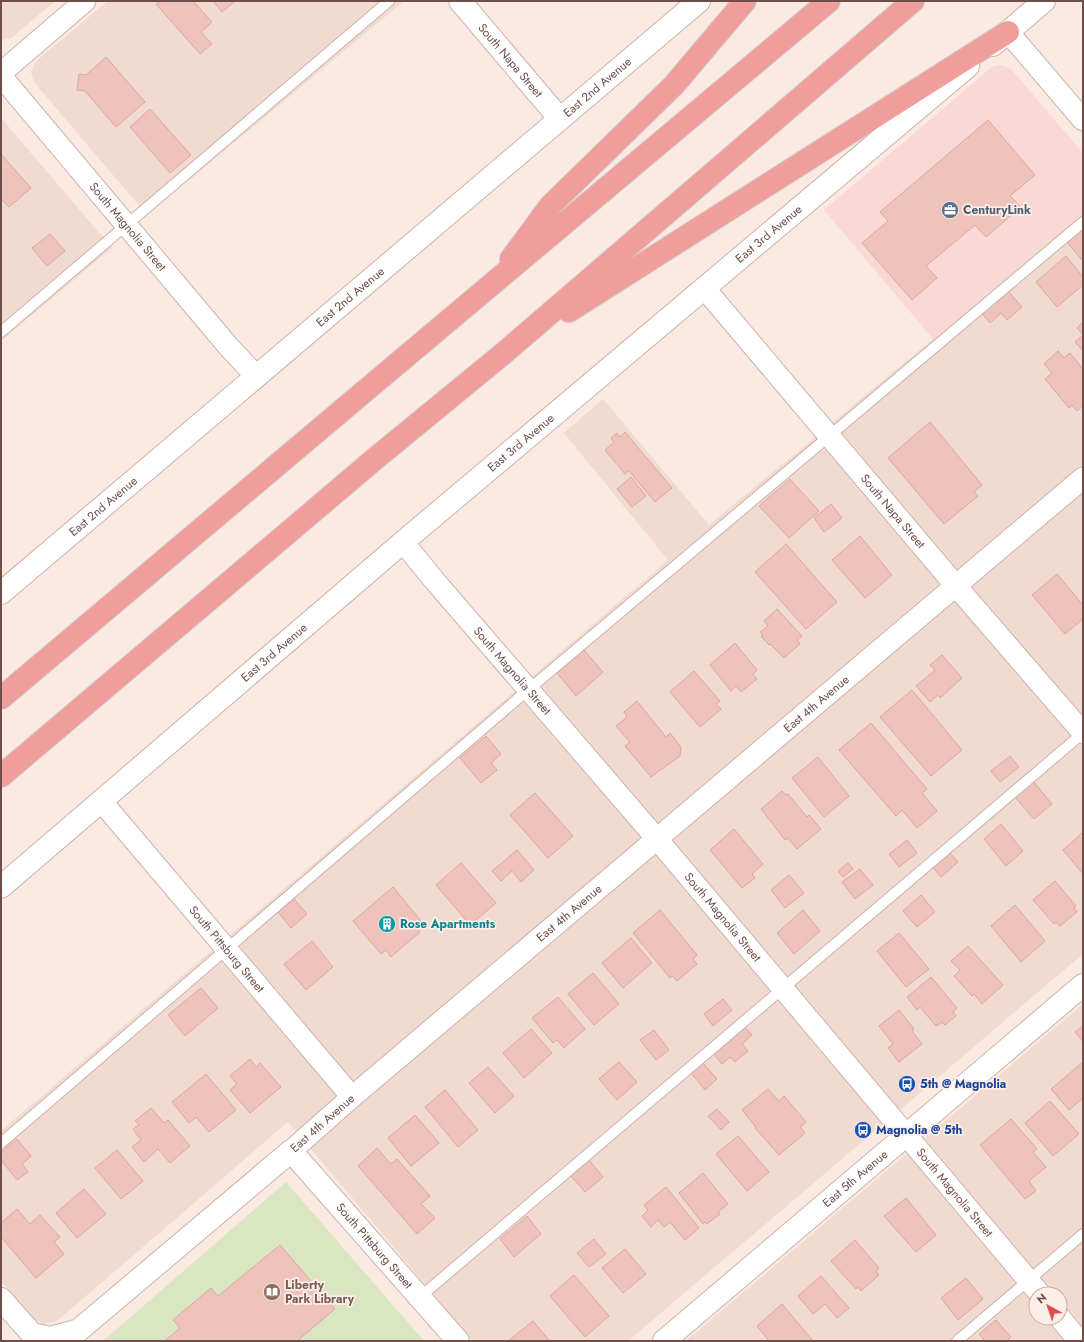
<svg xmlns="http://www.w3.org/2000/svg" width="1084" height="1342" viewBox="0 0 1084 1342" font-family="Jost,sans-serif">
  <style>
    .residential { fill: #f1dad0; fill-rule: evenodd }
    .commercial { fill: #fad8d5 }
    .green { fill: #d9e6c1 }
    .building { fill: #edc3bb; stroke: #dea69d }
    .lines { fill: none; stroke-linecap: round; stroke-linejoin: round }
    .service-casing { stroke: #ccb2ac; stroke-width: 12 }
    .minor-casing { stroke: #ccb2ac; stroke-width: 23 }
    .tertiary-casing { stroke: #ccb2ac; stroke-width: 24 }
    .secondary-casing { stroke: #cfb1a9; stroke-width: 24 }
    .motorway-casing { stroke: #d4cac9; stroke-width: 24 }
    .service { stroke: #fff; stroke-width: 10 }
    .minor { stroke: #fff; stroke-width: 21 }
    .tertiary { stroke: #fff; stroke-width: 22 }
    .secondary { stroke: #fff; stroke-width: 22 }
    .motorway { stroke: #f09e9c; stroke-width: 22 }
    .labels { text-anchor: middle; stroke-width: 3.5; stroke-linejoin: round; paint-order: stroke }
    .street-label { font-size: 12px; fill: #6f4e4a; stroke: #fdefe7 }
    .service-label { font-size: 12px; font-weight: bold; fill: #4e5e75; stroke: #fdefe7; text-anchor: start }
    .culture-label { font-size: 12px; font-weight: bold; fill: #0d838f; stroke: #fdefe7; text-anchor: start }
    .transit-label { font-size: 12px; font-weight: bold; fill: #164399; stroke: #fdefe7; text-anchor: start }
    .education-label { font-size: 12px; font-weight: bold; fill: #785e54; stroke: #fdefe7; text-anchor: start }
  </style>
  <rect width="100%" height="100%" fill="#faeae1"/>
  <g class="residential">
    <path d="M1,1H55L11,38L3,40L1,39Z"/>
    <path d="M108,1H404L147,215L34,82L31,72L36,61Z"/>
    <path d="M1,118L112,248L1,341Z"/>
    <path d="M1083,211V954L628,1341H473L288,1122L57,1321L43,1324L32,1318L1,1281V1131L668,560L564,433L603,399L709,525L933,339Z"/>
    <path d="M1083,1004V1341H686ZM1036,1294H1060V1318H1036Z"/>
  </g>
  <path class="commercial" d="M1002,65L1011,69L1083,153V211L933,339L824,210L992,67Z"/>
  <path class="green" d="M286,1182L424,1341H103Z"/>
  <g class="building">
    <path d="M160,1H193L212,22L201,32L212,44L200,54L156,4Z"/>
    <path d="M213,1H235L222,12Z"/>
    <path d="M106,57L145,102L116,127L85,91L77,90L79,74L86,75Z"/>
    <path d="M150,109L191,155L170,173L130,127Z"/>
    <path d="M988,120L1035,175L1010,196L1021,207L986,237L975,225L926,266L937,278L912,300L862,243L888,221L880,212Z"/>
    <path d="M1,154L31,188L9,207L1,199Z"/>
    <path d="M1083,226V257L1081,259L1066,241Z"/>
    <path d="M50,234L65,251L47,266L32,248Z"/>
    <path d="M1066,256L1083,277V285L1057,307L1036,282Z"/>
    <path d="M1007,290L1022,307L1007,320L1001,313L990,323L981,312Z"/>
    <path d="M1083,322V351L1075,342L1083,335L1077,328Z"/>
    <path d="M1058,351L1064,358L1070,353L1083,369V406L1077,411L1072,405L1069,408L1045,379L1052,373L1044,364Z"/>
    <path d="M930,422L982,485L974,492L978,496L944,524L888,458Z"/>
    <path d="M625,432L672,488L655,502L629,471L625,474L605,450L614,442L611,438L617,433L620,437Z"/>
    <path d="M631,477L646,496L632,507L617,489Z"/>
    <path d="M790,479L819,511L789,538L759,506Z"/>
    <path d="M831,504L842,518L824,532L814,518Z"/>
    <path d="M860,536L892,575L865,598L832,560Z"/>
    <path d="M786,544L837,602L806,629L755,572Z"/>
    <path d="M1057,574L1083,605V619L1065,634L1032,595Z"/>
    <path d="M777,609L802,636L797,640L800,644L784,658L770,644L769,645L761,636L763,635L760,632L768,626L764,621Z"/>
    <path d="M735,643L757,670L753,674L757,679L741,692L736,686L731,691L710,665Z"/>
    <path d="M584,650L603,672L576,696L557,673Z"/>
    <path d="M942,655L962,678L940,698L938,695L930,702L916,686L935,670L930,665Z"/>
    <path d="M694,671L720,701L716,704L721,709L700,727L670,692Z"/>
    <path d="M912,690L962,750L931,776L880,717Z"/>
    <path d="M637,701L666,737L670,733L681,747L680,756L651,777L625,746L630,742L616,726L627,717L624,712Z"/>
    <path d="M871,723L927,789L922,793L937,811L917,828L902,810L896,816L839,750Z"/>
    <path d="M486,736L501,754L491,763L497,770L481,783L460,758Z"/>
    <path d="M1010,756L1019,767L1000,782L991,771Z"/>
    <path d="M818,757L849,796L824,817L792,778Z"/>
    <path d="M1032,780L1052,804L1034,819L1014,796Z"/>
    <path d="M782,791L786,795L788,794L807,817L809,815L821,829L797,849L788,838L785,840L761,809Z"/>
    <path d="M535,793L573,836L548,858L510,815Z"/>
    <path d="M1001,824L1023,851L1006,866L984,839Z"/>
    <path d="M734,829L763,864L752,874L755,878L742,888L710,850Z"/>
    <path d="M1083,832V874L1063,850Z"/>
    <path d="M907,840L917,853L899,867L889,854Z"/>
    <path d="M947,849L958,862L941,877L930,864Z"/>
    <path d="M517,850L534,870L521,882L512,871L501,881L492,871Z"/>
    <path d="M461,863L496,903L470,925L436,885Z"/>
    <path d="M848,863L853,869L843,877L838,871Z"/>
    <path d="M860,869L873,885L855,899L842,882Z"/>
    <path d="M789,875L804,893L785,908L771,890Z"/>
    <path d="M1055,881L1076,906L1074,908L1077,912L1060,926L1056,922L1054,924L1033,900Z"/>
    <path d="M393,887L421,921L415,926L420,932L391,957L386,950L381,954L353,921Z"/>
    <path d="M921,895L935,912L917,927L903,911Z"/>
    <path d="M294,899L307,914L291,928L278,912Z"/>
    <path d="M1015,905L1045,941L1021,962L991,926Z"/>
    <path d="M660,910L697,955L693,959L697,964L677,981L672,976L670,978L633,933Z"/>
    <path d="M803,910L820,931L794,954L777,933Z"/>
    <path d="M899,933L929,969L906,987L877,951Z"/>
    <path d="M631,938L652,963L623,988L602,963Z"/>
    <path d="M312,941L333,967L306,990L284,964Z"/>
    <path d="M968,946L1003,985L982,1004L974,994L972,996L954,976L960,970L951,961Z"/>
    <path d="M593,973L619,1004L594,1025L568,994Z"/>
    <path d="M931,977L957,1008L953,1012L956,1016L945,1025L942,1022L936,1026L920,1007L917,1010L907,997Z"/>
    <path d="M201,988L218,1008L185,1036L168,1015Z"/>
    <path d="M558,997L585,1029L564,1048L557,1040L553,1043L532,1018Z"/>
    <path d="M723,999L732,1010L713,1026L704,1014Z"/>
    <path d="M899,1010L914,1029L912,1031L922,1044L899,1062L888,1048L893,1044L879,1026Z"/>
    <path d="M742,1024L752,1035L742,1044L748,1051L735,1062L730,1057L722,1064L711,1051Z"/>
    <path d="M1083,1026V1042L1075,1032Z"/>
    <path d="M531,1029L552,1053L524,1078L503,1053Z"/>
    <path d="M654,1030L669,1050L656,1060L640,1040Z"/>
    <path d="M250,1059L256,1067L260,1063L281,1087L250,1113L230,1090L237,1084L230,1076Z"/>
    <path d="M619,1062L637,1082L617,1100L599,1079Z"/>
    <path d="M1083,1062V1098L1069,1110L1051,1089Z"/>
    <path d="M703,1063L717,1079L705,1090L691,1073Z"/>
    <path d="M488,1067L514,1096L495,1113L469,1083Z"/>
    <path d="M206,1074L236,1110L209,1132L196,1117L189,1123L172,1102Z"/>
    <path d="M768,1089L779,1101L784,1096L806,1122L800,1127L805,1133L779,1155L755,1128L756,1127L742,1110Z"/>
    <path d="M445,1090L478,1130L458,1147L425,1107Z"/>
    <path d="M1050,1101L1079,1134L1053,1156L1025,1123Z"/>
    <path d="M151,1108L164,1123L168,1120L190,1146L170,1163L158,1149L144,1162L132,1147L141,1140L133,1129L139,1125L135,1121Z"/>
    <path d="M717,1109L729,1122L721,1130L708,1116Z"/>
    <path d="M415,1115L439,1143L411,1166L388,1138Z"/>
    <path d="M1011,1119L1037,1149L1033,1152L1046,1167L1029,1181L1036,1191L1025,1199L980,1145Z"/>
    <path d="M738,1136L769,1172L747,1191L716,1154Z"/>
    <path d="M17,1139L31,1156L22,1164L28,1172L17,1180L1,1160V1152Z"/>
    <path d="M377,1148L391,1164L397,1159L430,1196L421,1204L435,1218L417,1234L358,1166Z"/>
    <path d="M117,1150L143,1181L121,1199L95,1168Z"/>
    <path d="M589,1160L603,1177L585,1192L571,1176Z"/>
    <path d="M703,1173L728,1204L718,1212L720,1214L707,1224L705,1222L703,1224L679,1193Z"/>
    <path d="M666,1187L699,1228L685,1240L670,1222L664,1227L658,1220L651,1227L642,1216L648,1210L644,1205Z"/>
    <path d="M84,1189L106,1214L77,1238L56,1213Z"/>
    <path d="M906,1198L936,1235L916,1252L884,1216Z"/>
    <path d="M17,1209L30,1224L40,1215L60,1237L54,1242L64,1254L36,1278L1,1237V1223Z"/>
    <path d="M527,1216L541,1234L514,1257L500,1239Z"/>
    <path d="M594,1239L606,1254L589,1267L577,1253Z"/>
    <path d="M855,1240L879,1268L876,1271L879,1275L861,1291L858,1287L856,1289L831,1261Z"/>
    <path d="M280,1245L335,1309L297,1341H165L180,1328L173,1320L211,1288L218,1296Z"/>
    <path d="M625,1249L646,1274L623,1293L602,1268Z"/>
    <path d="M574,1275L609,1316L585,1337L550,1296Z"/>
    <path d="M821,1276L849,1308L837,1318L825,1304L813,1314L798,1296Z"/>
    <path d="M966,1278L983,1299L958,1320L941,1298Z"/>
    <path d="M782,1304L813,1341H769L757,1326Z"/>
    <path d="M996,1320L1011,1337L1006,1341H985L979,1334Z"/>
    <path d="M533,1321L550,1341H508Z"/>
  </g>
  <g class="lines">
    <defs>
      <g id="service">
        <path d="M1,332L389,1"/>
        <path d="M1,1143L528,690L1083,222"/>
        <path d="M420,1297L1083,733"/>
        <path d="M957,1341L1083,1234"/>
      </g>
      <g id="minor">
        <path d="M1008,32L1083,120"/>
        <path d="M1,73L85,1"/>
        <path id="s1" d="M1,76L228,346L256,376"/>
        <path id="s2" d="M705,289L956,586L1083,733"/>
        <path id="s3" d="M403,542L434,580L657,839L1040,1294"/>
        <path id="s4" d="M102,802L352,1097"/>
        <path id="s5" d="M291,1151L352,1097L1083,478"/>
        <path d="M1060,1318L1079,1341"/>
      </g>
      <g id="tertiary">
        <path id="s6" d="M460,1L560,119"/>
        <path id="s7" d="M1,593L699,1"/>
        <path id="s8" d="M1,1299L32,1334L50,1338L79,1330L291,1151L458,1341"/>
        <path id="s9" d="M664,1341L1083,985"/>
      </g>
      <g id="secondary">
        <path d="M993,45L1044,1"/>
        <path id="s10" d="M1,887L403,542L968,66"/>
      </g>
      <g id="motorway">
        <path d="M511,259L551,205L674,85L745,1"/>
        <path d="M569,311L1008,32"/>
        <path d="M1,698C276,464 553,234 829,1"/>
        <path d="M1,776L376,458L504,353L913,1"/>
      </g>
    </defs>
    <use href="#service" class="service-casing"/>
    <use href="#minor" class="minor-casing"/>
    <use href="#tertiary" class="tertiary-casing"/>
    <use href="#secondary" class="secondary-casing"/>
    <use href="#motorway" class="motorway-casing"/>
    <use href="#service" class="service"/>
    <use href="#minor" class="minor"/>
    <use href="#tertiary" class="tertiary"/>
    <use href="#secondary" class="secondary"/>
    <use href="#motorway" class="motorway"/>
  </g>
  <defs>
    <symbol id="office-disc" viewBox="-11 -11 22 22"><circle r="9.5" fill="#5c6f8a" stroke="#fdefe7"/><path d="M-6-3h4V-5.5h4V-3h4V5H-6ZM-1-4.5V-3h2v-1.5ZM-6 0V1H6V0Z" fill="#fff"/></symbol>
    <symbol id="building-disc" viewBox="-11 -11 22 22"><circle r="9.5" fill="#0f9aa8" stroke="#fdefe7"/><path d="M-4-6H4V6H1V3H-1V6H-4ZM-2.5-4.3h1.7v1.8h-1.7ZM.8-4.3h1.7v1.8H.8ZM-2.5-1h1.7V.8h-1.7ZM.8-1h1.7V.8H.8Z" fill="#fff"/></symbol>
    <symbol id="bus-disc" viewBox="-11 -11 22 22"><circle r="9.5" fill="#1a4fb4" stroke="#fdefe7"/><path d="M-5-6H5V4H4V6H2V4H-2V6H-4V4H-5ZM-3.5-4V0h7V-4ZM-3.5 1.2v1.5H-2V1.2ZM2 1.2v1.5H3.5V1.2Z" fill="#fff"/></symbol>
    <symbol id="library-disc" viewBox="-11 -11 22 22"><circle r="9.5" fill="#8d6e63" stroke="#fdefe7"/><path d="M-6-4Q-3-5.5-.7-3.5V5Q-3 3-6 4ZM6-4Q3-5.5 .7-3.5V5Q3 3 6 4Z" fill="#fff"/></symbol>
  </defs>
  <g fill-rule="evenodd">
    <use href="#office-disc" x="940" y="200" width="20" height="20"/>
    <use href="#building-disc" x="377" y="914" width="20" height="20"/>
    <use href="#bus-disc" x="897" y="1074" width="20" height="20"/>
    <use href="#bus-disc" x="853" y="1120" width="20" height="20"/>
    <use href="#library-disc" x="262" y="1282" width="20" height="20"/>
  </g>
  <g class="labels">
    <g class="street-label">
      <text dy="4" stroke="none"><textPath href="#s6" startOffset="78">South Napa Street</textPath></text>
      <text dy="4" stroke="none"><textPath href="#s7" startOffset="782">East 2nd Avenue</textPath></text>
      <text dy="4" stroke="none"><textPath href="#s1" startOffset="197">South Magnolia Street</textPath></text>
      <text dy="4" stroke="none"><textPath href="#s10" startOffset="1008">East 3rd Avenue</textPath></text>
      <text dy="4" stroke="none"><textPath href="#s7" startOffset="458">East 2nd Avenue</textPath></text>
      <text dy="4" stroke="none"><textPath href="#s10" startOffset="684">East 3rd Avenue</textPath></text>
      <text dy="4" stroke="none"><textPath href="#s7" startOffset="134">East 2nd Avenue</textPath></text>
      <text dy="4" stroke="none"><textPath href="#s2" startOffset="291">South Napa Street</textPath></text>
      <text dy="4" stroke="none"><textPath href="#s10" startOffset="360">East 3rd Avenue</textPath></text>
      <text dy="4" stroke="none"><textPath href="#s3" startOffset="169">South Magnolia Street</textPath></text>
      <text dy="4" stroke="none"><textPath href="#s5" startOffset="690">East 4th Avenue</textPath></text>
      <text dy="4" stroke="none"><textPath href="#s5" startOffset="366">East 4th Avenue</textPath></text>
      <text dy="4" stroke="none"><textPath href="#s3" startOffset="493">South Magnolia Street</textPath></text>
      <text dy="4" stroke="none"><textPath href="#s4" startOffset="193">South Pittsburg Street</textPath></text>
      <text dy="4" stroke="none"><textPath href="#s5" startOffset="42">East 4th Avenue</textPath></text>
      <text dy="4" stroke="none"><textPath href="#s9" startOffset="251">East 5th Avenue</textPath></text>
      <text dy="4" stroke="none"><textPath href="#s3" startOffset="853">South Magnolia Street</textPath></text>
      <text dy="4" stroke="none"><textPath href="#s8" startOffset="499">South Pittsburg Street</textPath></text>
    </g>
    <g class="service-label">
      <text x="963" y="214">CenturyLink</text>
    </g>
    <g class="culture-label">
      <text x="400" y="928">Rose Apartments</text>
    </g>
    <g class="transit-label">
      <text x="920" y="1088">5th @ Magnolia</text>
      <text x="876" y="1134">Magnolia @ 5th</text>
    </g>
    <g class="education-label">
      <text x="285" y="1289">Liberty<tspan x="285" dy="14">Park Library</tspan></text>
    </g>
  </g>
  <rect width="1084" height="1342" fill="none" stroke="#6f4e4a" stroke-width="4"/>
  <g transform="translate(1048 1306) rotate(320)"><circle r="19" fill="#fdefe7" stroke="#c4afa8"/>
  <path d="M0-3L7 15L0 10L-7 15Z" fill="#db4f51"/>
  <text y="-6" font-size="11" font-weight="bold" text-anchor="middle" fill="#6f4e4a">N</text>
  </g>
</svg>
